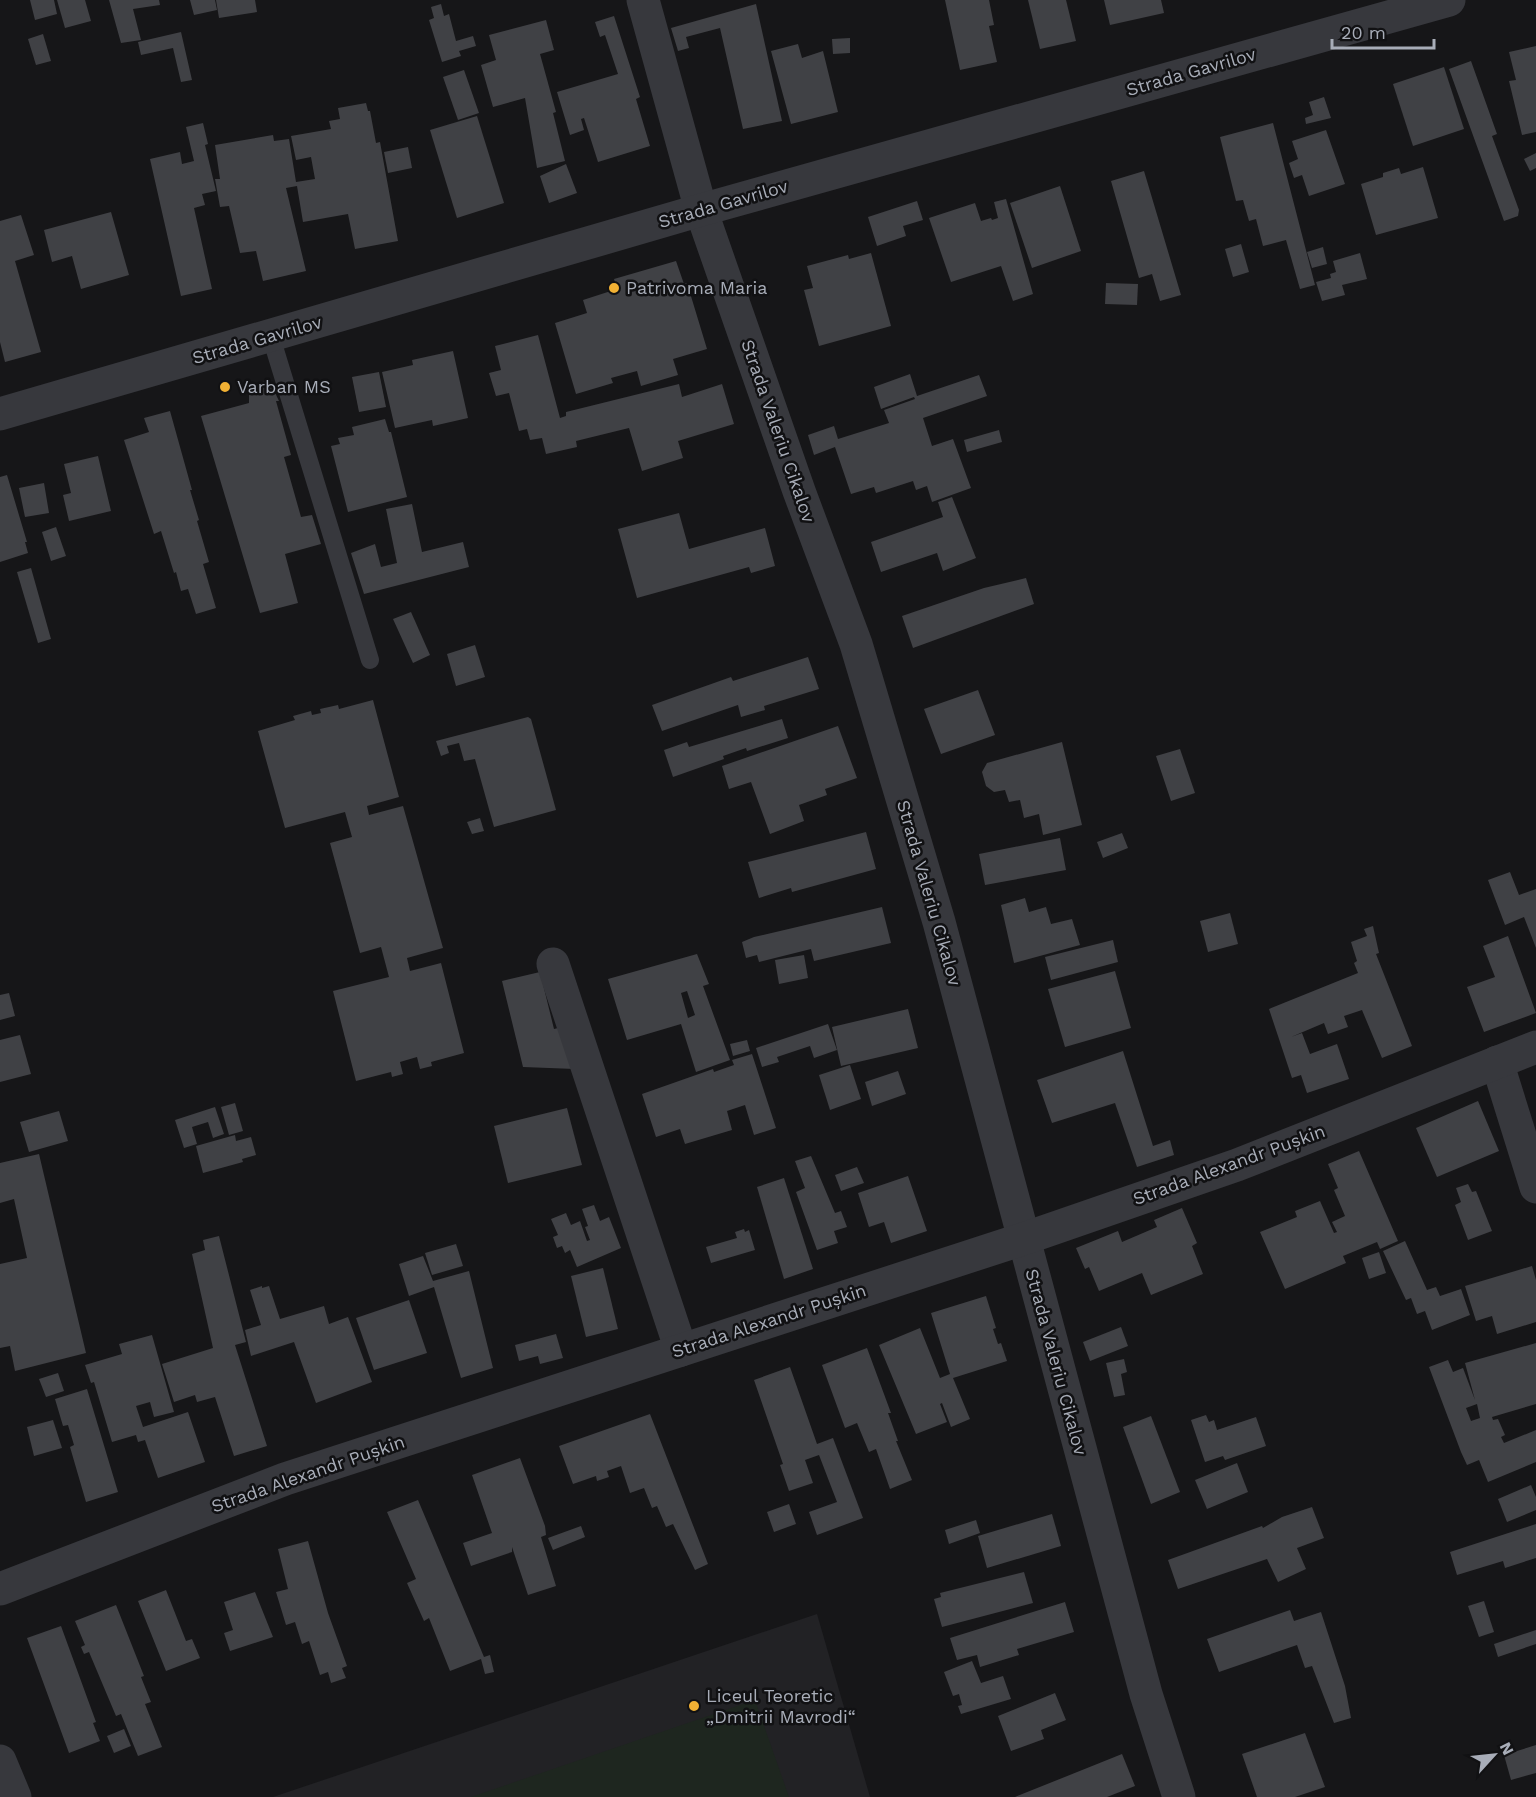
<svg xmlns="http://www.w3.org/2000/svg" width="1536" height="1797" viewBox="0 0 1536 1797" font-family="'Work Sans',sans-serif">
  <style>
    .built { fill: #222225 }
    .green { fill: #1e261f }
    .building { fill: #404145; fill-rule: evenodd }
    .lines { fill: none; stroke-linecap: round; stroke-linejoin: round }
    .service { stroke: #37383d; stroke-width: 18 }
    .minor { stroke: #37383d; stroke-width: 33 }
    .poi-dot { fill: #f2b134; stroke: #111113; stroke-width: 2 }
    .labels { text-anchor: middle; stroke-width: 5; stroke-linejoin: round; paint-order: stroke }
    .street-label { font-size: 18px; fill: #a8adb8; stroke: #111113 }
    .poi-label { font-size: 18px; fill: #a8adb8; stroke: #111113; text-anchor: start }
  </style>
  <rect width="100%" height="100%" fill="#161618"/>
  <path class="built" d="M817,1614L870,1797H273Z"/>
  <path class="green" d="M755,1700L789,1797H471Z"/>
  <g class="building">
    <path d="M30,0H54L57,14L35,20Z"/>
    <path d="M57,0H85L91,21L65,28Z"/>
    <path d="M109,0H159L160,5L133,9L141,40L121,43Z"/>
    <path d="M190,0H215L217,10L194,15Z"/>
    <path d="M216,0H255L257,12L219,18Z"/>
    <path d="M945,0H989L994,25L989,26L997,62L960,70Z"/>
    <path d="M1028,0H1066L1076,41L1040,49Z"/>
    <path d="M1104,0H1161L1164,13L1110,25Z"/>
    <path d="M441,4L444,16L449,14L456,41L473,36L476,46L459,51L461,56L442,62L429,20L434,18L431,7Z"/>
    <path d="M756,4L782,121L743,129L720,28L686,37L689,48L678,51L671,28Z"/>
    <path d="M614,16L640,97L636,99L650,146L598,162L584,118L581,119L584,130L570,135L557,92L618,74L605,35L600,37L595,22Z"/>
    <path d="M546,20L554,50L540,54L556,112L553,113L565,161L537,168L525,98L493,107L481,65L496,60L489,35Z"/>
    <path d="M181,32L192,80L181,82L173,48L141,55L138,42Z"/>
    <path d="M43,34L51,61L36,65L28,39Z"/>
    <path d="M850,38V53L833,54L832,39Z"/>
    <path d="M798,44L802,58L823,51L838,112L791,124L771,51Z"/>
    <path d="M1536,46V132L1522,135L1509,81L1516,80L1509,52Z"/>
    <path d="M1471,61L1497,134L1492,136L1519,210L1518,216L1504,221L1449,69Z"/>
    <path d="M1444,67L1464,129L1413,146L1393,84Z"/>
    <path d="M464,70L479,113L458,120L443,77Z"/>
    <path d="M1324,97L1331,118L1306,124L1305,118L1313,115L1309,102Z"/>
    <path d="M366,103L368,111H370L376,143L380,142L398,241L355,249L348,214L303,222L297,186L286,188L306,271L263,281L256,251L240,253L229,206L220,207L215,179H220L215,145L273,135L274,141L289,139L296,182L315,179L311,157L296,160L291,136L331,129L329,121L340,119L338,108Z"/>
    <path d="M477,116L504,203L457,218L430,130Z"/>
    <path d="M203,123L208,144L205,145L216,191L202,194L205,205L194,208L212,289L181,296L150,159L180,152L182,164L194,161L186,127Z"/>
    <path d="M1273,123L1315,285L1300,289L1286,240L1263,246L1256,219L1249,221L1243,200L1236,201L1220,137Z"/>
    <path d="M1326,130L1345,184L1309,196L1302,175L1294,178L1289,163L1298,159L1292,141Z"/>
    <path d="M408,147L412,168L388,173L384,152Z"/>
    <path d="M1536,153V168L1530,171L1524,159Z"/>
    <path d="M566,164L577,193L549,203L540,176Z"/>
    <path d="M1423,167L1438,218L1376,235L1361,184L1383,177V173L1399,168L1401,174Z"/>
    <path d="M1144,171L1181,295L1160,301L1152,274L1139,278L1111,181Z"/>
    <path d="M1060,186L1081,251L1032,268L1010,203Z"/>
    <path d="M1006,199L1033,294L1013,301L1001,266L951,282L929,218L975,203L981,221L991,218L992,220L998,218L994,202Z"/>
    <path d="M917,201L923,220L903,226L906,236L877,246L868,217Z"/>
    <path d="M111,212L129,275L81,289L72,256L52,262L44,230Z"/>
    <path d="M21,215L34,255L15,261L41,352L5,362L0,342V221Z"/>
    <path d="M1241,244L1249,272L1233,277L1225,249Z"/>
    <path d="M1323,247L1327,264L1312,268L1307,252Z"/>
    <path d="M871,253L891,326L819,346L804,290L813,288L807,266L848,255L849,259Z"/>
    <path d="M1360,253L1367,279L1342,285L1345,295L1322,301L1316,282L1331,278L1330,274L1336,272L1333,261Z"/>
    <path d="M676,261L684,284L687,283L707,349L673,359L678,375L641,386L637,371L611,378L613,383L576,394L555,323L587,313L583,300L617,289L614,279Z"/>
    <path d="M1106,283L1138,284L1137,305L1105,304Z"/>
    <path d="M538,335L560,418L566,416V412L679,384L682,397L722,384L734,424L678,441L683,458L642,471L629,428L576,441L577,447L546,454L542,438L530,440L527,429L519,431L509,393L496,396L489,373L501,370L495,346Z"/>
    <path d="M453,351L468,418L433,426L432,420L395,428L382,372L413,365L412,360Z"/>
    <path d="M379,372L386,407L359,412L352,377Z"/>
    <path d="M910,374L917,396L979,375L987,396L923,418L932,446L953,439L971,488L932,502L927,486L916,490L913,481L876,493L874,487L851,494L835,447L814,455L808,435L834,426L838,439L889,423L884,410L915,399L914,397L881,409L874,387Z"/>
    <path d="M269,380L279,401H276L291,455L284,457L301,517L312,515L321,544L285,554L298,603L260,613L201,416L249,403V386Z"/>
    <path d="M170,411L192,490H190L199,520L197,521L209,562L203,564L216,608L196,614L188,589L181,591L176,572L174,573L161,531L154,534L124,440L149,432L144,418Z"/>
    <path d="M385,419L389,432H391L407,497L348,512L331,446L340,444L338,438L354,435L352,427Z"/>
    <path d="M999,430L1002,442L967,452L964,440Z"/>
    <path d="M98,456L111,511L69,521L63,495L71,493L64,464Z"/>
    <path d="M7,475L27,542H25L28,553L0,562V477Z"/>
    <path d="M44,483L49,513L25,517L19,488Z"/>
    <path d="M952,497L976,558L943,571L937,553L881,572L871,542L943,517L938,502Z"/>
    <path d="M412,504L422,552L463,542L469,567L364,594L351,553L375,544L381,567L397,563L386,509Z"/>
    <path d="M679,513L689,549L765,528L775,566L751,573L749,567L637,598L618,529Z"/>
    <path d="M56,527L66,556L51,561L42,532Z"/>
    <path d="M31,568L51,639L38,643L17,572Z"/>
    <path d="M1026,578L1034,604L913,648L902,616L984,588Z"/>
    <path d="M411,612L430,655L413,663L393,619Z"/>
    <path d="M475,645L485,677L456,686L447,654Z"/>
    <path d="M808,657L819,689L764,706L765,710L741,717L738,705L662,731L652,705L731,677L733,681Z"/>
    <path d="M978,690L995,735L941,754L924,709Z"/>
    <path d="M373,700L399,797L367,806L369,815L403,806L443,948L407,958L410,971L441,963L464,1053L431,1062L432,1066L420,1069L417,1057L400,1062L403,1074L392,1077L391,1072L356,1081L333,991L389,977L381,947L360,953L330,843L352,837L345,812L285,828L258,731L295,720L293,716L311,711L312,715L321,713L320,709L338,705L339,709Z"/>
    <path d="M528,717L531,719L556,810L494,827L475,759L464,761L459,743L447,746L449,753L441,756L436,741Z"/>
    <path d="M782,719L788,738L747,751L746,748L723,756L724,759L673,777L664,750L687,742L689,747Z"/>
    <path d="M838,726L857,778L825,789L827,795L799,805L804,821L770,834L751,782L729,789L722,766Z"/>
    <path d="M1062,742L1082,825L1043,835L1039,814L1024,818L1020,800L1009,802L1005,790L994,792L986,786L982,772L987,763Z"/>
    <path d="M1180,749L1195,793L1171,801L1156,756Z"/>
    <path d="M480,818L484,831L472,834L467,822Z"/>
    <path d="M866,832L876,869L792,892L791,888L759,898L748,862Z"/>
    <path d="M1122,833L1128,848L1103,858L1097,842Z"/>
    <path d="M1060,838L1066,870L985,885L979,854Z"/>
    <path d="M1510,872L1519,895L1536,889V948L1524,917L1505,925L1488,880Z"/>
    <path d="M1025,898L1029,912L1046,907L1051,924L1072,919L1080,945L1014,963L1001,905Z"/>
    <path d="M882,907L891,943L814,961L811,949L759,962L757,955L746,958L742,942L754,937Z"/>
    <path d="M1230,913L1238,944L1208,952L1200,921Z"/>
    <path d="M1373,926L1379,953L1376,954L1412,1046L1382,1058L1362,1010L1344,1016L1348,1027L1328,1034L1324,1023L1291,1037L1302,1033L1310,1054L1337,1044L1349,1079L1307,1093L1301,1075L1292,1078L1269,1009L1358,973L1354,963L1357,961L1351,942L1367,936L1364,929Z"/>
    <path d="M1508,936L1536,1013L1484,1032L1467,987L1495,977L1483,946Z"/>
    <path d="M1113,940L1118,962L1051,980L1045,957Z"/>
    <path d="M697,954L709,984L703,986L730,1060L696,1072L681,1024L627,1040L608,979ZM687,991L695,1015L688,1018L681,993Z"/>
    <path d="M804,955L808,978L779,984L775,960Z"/>
    <path d="M1115,971L1131,1028L1065,1047L1048,989Z"/>
    <path d="M540,972L554,1029L562,1027L575,1069L523,1067L502,981Z"/>
    <path d="M9,993L15,1016L0,1020V995Z"/>
    <path d="M908,1009L918,1048L841,1066L832,1027Z"/>
    <path d="M828,1024L837,1050L814,1058L810,1046L777,1057L779,1062L762,1067L756,1048Z"/>
    <path d="M20,1035L31,1074L0,1082V1040Z"/>
    <path d="M747,1040L750,1051L733,1056L730,1044Z"/>
    <path d="M1123,1051L1153,1146L1170,1140L1174,1155L1137,1167L1115,1103L1052,1123L1037,1080Z"/>
    <path d="M752,1054L776,1128L754,1135L745,1105L727,1111L732,1130L685,1144L680,1129L656,1137L642,1094L713,1069L714,1072L734,1065L732,1060Z"/>
    <path d="M850,1065L861,1099L830,1110L819,1075Z"/>
    <path d="M898,1071L906,1094L872,1106L865,1082Z"/>
    <path d="M1478,1101L1499,1151L1437,1177L1416,1128Z"/>
    <path d="M235,1103L243,1131L229,1135L221,1107Z"/>
    <path d="M215,1107L224,1134L213,1138L208,1122L192,1127L197,1144L184,1148L175,1120Z"/>
    <path d="M567,1108L582,1165L508,1183L494,1126Z"/>
    <path d="M59,1111L68,1141L29,1152L20,1122Z"/>
    <path d="M235,1135L236,1141L251,1137L256,1155L242,1159L243,1162L203,1173L196,1146Z"/>
    <path d="M1359,1151L1398,1241L1380,1249L1377,1242L1343,1256L1346,1263L1285,1289L1260,1232L1297,1217L1295,1211L1320,1201L1334,1233L1337,1232L1332,1222L1345,1216L1334,1190L1338,1188L1328,1164Z"/>
    <path d="M39,1154L86,1353L15,1371L10,1346L0,1348V1264L27,1258L14,1199L0,1203V1163Z"/>
    <path d="M811,1156L835,1213L841,1211L847,1227L834,1231L838,1243L817,1250L796,1192L805,1188L795,1161Z"/>
    <path d="M857,1167L864,1183L841,1191L835,1175Z"/>
    <path d="M908,1176L927,1231L891,1243L884,1222L869,1227L858,1193Z"/>
    <path d="M784,1178L813,1269L784,1279L757,1187Z"/>
    <path d="M1468,1184L1472,1192L1476,1191L1492,1231L1468,1240L1455,1205L1461,1202L1456,1188Z"/>
    <path d="M594,1205L600,1221L609,1217L621,1248L577,1267L570,1250L565,1253L562,1246L557,1248L553,1237L558,1235L551,1219L566,1213L571,1225L580,1221L587,1241L590,1240L585,1227L588,1226L582,1209Z"/>
    <path d="M1182,1208L1197,1243L1192,1246L1203,1274L1151,1295L1142,1273L1099,1291L1089,1267L1085,1269L1076,1248L1118,1231L1122,1242L1157,1227L1154,1220Z"/>
    <path d="M744,1229L745,1232L749,1230L755,1250L711,1263L706,1247L737,1238L735,1232Z"/>
    <path d="M219,1236L246,1342L235,1345L267,1446L234,1456L215,1397L197,1402L195,1395L174,1402L162,1364L213,1348L192,1254L205,1250L203,1240Z"/>
    <path d="M1405,1241L1427,1290L1436,1287L1440,1296L1461,1289L1470,1315L1432,1330L1425,1311L1417,1314L1411,1298L1406,1300L1383,1251Z"/>
    <path d="M456,1244L463,1266L432,1275L425,1253Z"/>
    <path d="M1379,1252L1386,1273L1369,1279L1362,1258Z"/>
    <path d="M423,1256L433,1281L469,1271L493,1368L461,1378L434,1287L409,1296L399,1264Z"/>
    <path d="M1532,1266L1536,1280V1322L1497,1334L1492,1316L1476,1321L1465,1286Z"/>
    <path d="M603,1268L618,1329L586,1337L571,1276Z"/>
    <path d="M262,1286V1288L269,1286L280,1319L324,1306L329,1324L348,1317L372,1382L316,1403L294,1342L251,1356L245,1330L261,1325L250,1290Z"/>
    <path d="M986,1296L996,1328L993,1329L998,1344L1001,1343L1007,1361L953,1378L970,1419L951,1427L942,1403L940,1404L947,1422L916,1434L879,1345L920,1328L940,1378L950,1374L931,1313Z"/>
    <path d="M409,1300L427,1353L374,1370L356,1318Z"/>
    <path d="M1121,1327L1128,1346L1090,1361L1083,1342Z"/>
    <path d="M556,1334L563,1358L540,1364L538,1356L519,1361L515,1345Z"/>
    <path d="M152,1335L174,1412L154,1417L150,1402L136,1406L143,1427L188,1412L205,1462L158,1478L145,1440L138,1442L136,1435L112,1442L94,1382L91,1383L85,1365L122,1354L119,1344Z"/>
    <path d="M1536,1343V1404L1492,1417L1493,1420L1498,1419L1505,1435L1501,1437L1504,1443L1536,1430V1462L1488,1482L1479,1460L1467,1465L1461,1452L1429,1367L1448,1360L1453,1372L1463,1368L1475,1400L1465,1363ZM1477,1404L1480,1418L1471,1421L1466,1408Z"/>
    <path d="M867,1348L891,1413H888L898,1441H896L912,1480L890,1489L876,1449L869,1452L857,1423L845,1428L822,1365Z"/>
    <path d="M1124,1359L1127,1372L1121,1374L1125,1395L1114,1397L1106,1363Z"/>
    <path d="M790,1367L817,1444L833,1438L863,1518L817,1535L809,1512L837,1502L819,1455L805,1460L813,1483L789,1491L780,1465L783,1464L754,1380Z"/>
    <path d="M58,1373L64,1391L46,1397L39,1379Z"/>
    <path d="M87,1389L118,1492L86,1502L70,1447L74,1445L68,1425L63,1426L55,1399Z"/>
    <path d="M650,1414L708,1564L695,1570L673,1524L666,1527L657,1506L652,1508L644,1488L630,1493L621,1466L607,1471L609,1477L597,1481L596,1476L573,1484L559,1446Z"/>
    <path d="M1206,1415L1209,1422L1214,1420L1217,1430L1256,1417L1266,1446L1225,1460L1223,1456L1205,1462L1191,1420Z"/>
    <path d="M1151,1416L1180,1492L1151,1504L1123,1427Z"/>
    <path d="M53,1420L62,1448L34,1456L27,1427Z"/>
    <path d="M520,1458L545,1526L546,1535L541,1537L556,1586L528,1595L512,1547V1552L471,1566L463,1543L492,1533L472,1475Z"/>
    <path d="M1237,1463L1248,1492L1207,1509L1195,1480Z"/>
    <path d="M1531,1485L1536,1497V1510L1507,1522L1498,1499Z"/>
    <path d="M418,1500L484,1657L490,1655L494,1672L485,1674L481,1659L450,1671L429,1618L424,1621L407,1583L416,1579L387,1512Z"/>
    <path d="M789,1504L796,1524L774,1532L767,1512Z"/>
    <path d="M1312,1507L1324,1538L1297,1548L1306,1569L1278,1582L1267,1559L1178,1589L1168,1560L1262,1526L1263,1528L1282,1517Z"/>
    <path d="M1052,1514L1061,1546L987,1568L978,1536Z"/>
    <path d="M976,1520L980,1533L949,1544L945,1530Z"/>
    <path d="M1536,1524V1558L1505,1568L1503,1561L1457,1575L1450,1552Z"/>
    <path d="M581,1526L585,1537L553,1550L548,1538Z"/>
    <path d="M308,1541L328,1613L347,1666L342,1668L346,1678L331,1683L328,1672L320,1675L309,1641L302,1644L295,1622L286,1625L276,1592L288,1589L278,1549Z"/>
    <path d="M1024,1572L1033,1603L942,1627L934,1599L941,1597L940,1593Z"/>
    <path d="M166,1590L186,1641L192,1639L200,1658L166,1671L138,1601Z"/>
    <path d="M255,1592L273,1637L230,1651L224,1633L233,1630L224,1602Z"/>
    <path d="M1484,1601L1494,1632L1479,1637L1468,1606Z"/>
    <path d="M1065,1602L1074,1632L1017,1649L1019,1655L980,1667L977,1655L957,1660L950,1638Z"/>
    <path d="M116,1605L144,1676L141,1677L151,1702L145,1704L162,1747L138,1756L121,1714L116,1716L89,1652L84,1654L81,1647L85,1645L75,1621Z"/>
    <path d="M1290,1610L1294,1621L1321,1612L1345,1686L1351,1718L1334,1723L1312,1666L1305,1668L1297,1645L1219,1672L1207,1639Z"/>
    <path d="M61,1626L96,1722L93,1723L100,1741L69,1753L27,1638Z"/>
    <path d="M1536,1630V1644L1498,1657L1494,1644Z"/>
    <path d="M972,1661L981,1683L1003,1676L1011,1699L961,1714L958,1706L962,1705L959,1694L953,1696L944,1672Z"/>
    <path d="M1055,1693L1066,1720L1041,1730L1044,1739L1011,1751L998,1716Z"/>
    <path d="M124,1729L131,1746L114,1753L107,1736Z"/>
    <path d="M1305,1733L1325,1787L1295,1797H1257L1242,1754Z"/>
    <path d="M1536,1745V1773L1511,1780L1504,1755Z"/>
    <path d="M1122,1754L1135,1786L1107,1797H1015Z"/>
  </g>
  <g class="lines">
    <path class="service" d="M271,337L370,660"/>
    <g class="minor">
      <path d="M643,0L701,210L799,491L856,644L939,922L1146,1694L1179,1797"/>
      <path d="M0,414L701,210L1449,0"/>
      <path d="M553,964L681,1350"/>
      <path d="M1497,1062L1536,1187"/>
      <path d="M0,1589L285,1479L1023,1239L1237,1165L1536,1047"/>
      <path d="M0,1761L15,1797"/>
    </g>
  </g>
  <g class="poi-dot">
    <circle cx="614" cy="288" r="6"/>
    <circle cx="225" cy="387" r="6"/>
    <circle cx="694" cy="1706" r="6"/>
  </g>
  <g class="labels">
    <g class="street-label">
      <text transform="translate(1191 72) rotate(-16)" y="6">Strada Gavrilov</text>
      <text transform="translate(723 204) rotate(-16)" y="6">Strada Gavrilov</text>
      <text transform="translate(257 340) rotate(-16)" y="6">Strada Gavrilov</text>
      <text transform="translate(778 431) rotate(71)" y="6">Strada Valeriu Cikalov</text>
      <text transform="translate(929 893) rotate(74)" y="6">Strada Valeriu Cikalov</text>
      <text transform="translate(1229 1165) rotate(-20)" y="6">Strada Alexandr Pușkin</text>
      <text transform="translate(769 1321) rotate(-18)" y="6">Strada Alexandr Pușkin</text>
      <text transform="translate(1056 1362) rotate(75)" y="6">Strada Valeriu Cikalov</text>
      <text transform="translate(308 1474) rotate(-19)" y="6">Strada Alexandr Pușkin</text>
    </g>
    <g class="poi-label">
      <text x="626" y="294">Patrivoma Maria</text>
      <text x="237" y="393">Varban MS</text>
      <text x="706" y="1702">Liceul Teoretic<tspan x="706" dy="21">„Dmitrii Mavrodi“</tspan></text>
    </g>
  </g>
  <g transform="translate(1494 1755) rotate(63)" stroke="#111113" stroke-width="4.5" paint-order="stroke">
  <path d="M0-4.5L10 22L0 15L-10 22Z" fill="#a8adb8"/>
  <text y="-9" font-size="16" font-weight="bold" text-anchor="middle" fill="#a8adb8">N</text>
  </g>
  <path d="M1332 39v9h102v-9" fill="none" stroke="#a8adb8" stroke-width="3"/>
  <text x="1341" y="39" font-size="18" fill="#a8adb8" stroke="#111113" stroke-width="4.5" paint-order="stroke">20 m</text>
</svg>
